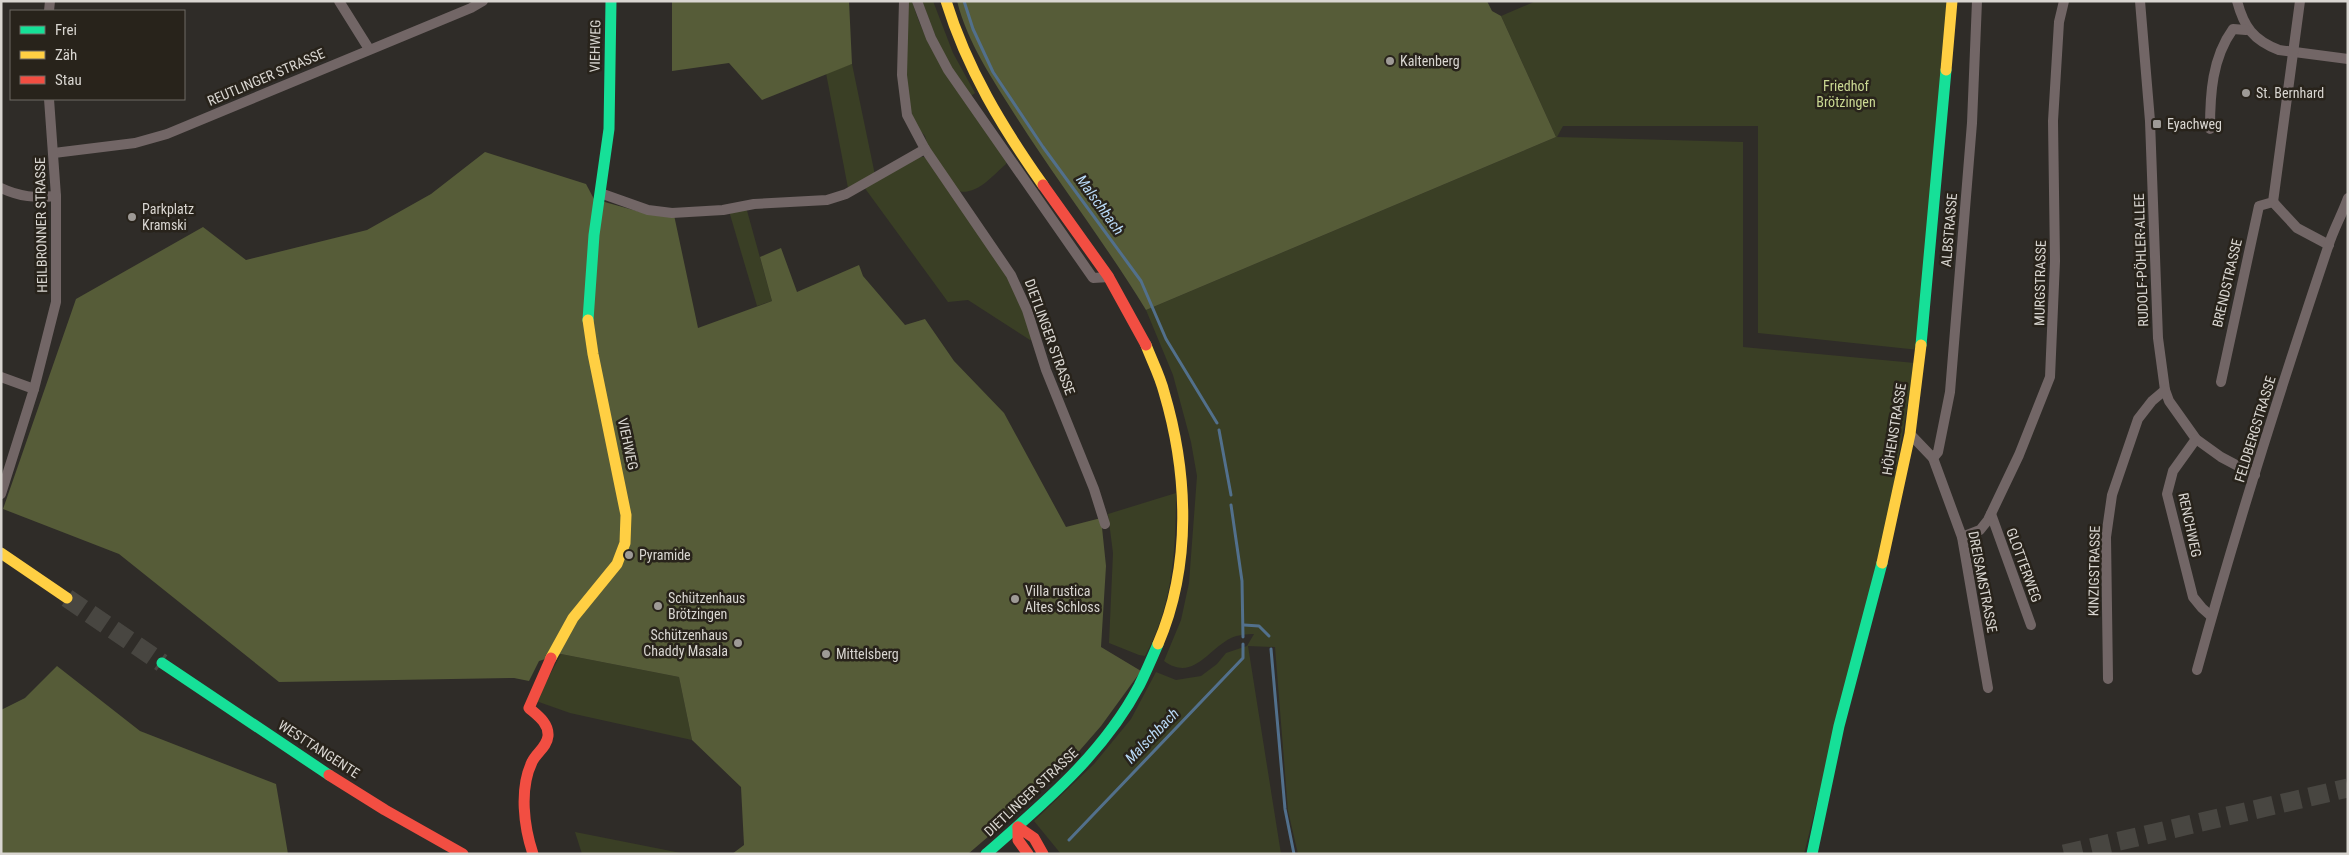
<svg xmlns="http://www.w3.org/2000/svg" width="2349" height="855" viewBox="0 0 2349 855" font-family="'Roboto Condensed',sans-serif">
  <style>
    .green { fill: #3a3f25 }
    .forest { fill: #565c38 }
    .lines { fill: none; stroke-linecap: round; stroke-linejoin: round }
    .stream { stroke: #52708c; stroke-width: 3 }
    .highway-tunnel { stroke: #484641; stroke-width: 19; stroke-dasharray: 19 9; stroke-linecap: butt }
    .street { stroke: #726666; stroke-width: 10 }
    .fast { stroke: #16e098; stroke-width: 11 }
    .slow { stroke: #ffcf43; stroke-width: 11 }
    .jam { stroke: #f24e42; stroke-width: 11 }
    .poi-dot { fill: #9e9a96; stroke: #28231b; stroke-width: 2 }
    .labels { text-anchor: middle; stroke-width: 5; stroke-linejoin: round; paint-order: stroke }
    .street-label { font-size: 14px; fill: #d9d6d1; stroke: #28231b }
    .poi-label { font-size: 14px; fill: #d9d6d1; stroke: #28231b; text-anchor: start }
    .park-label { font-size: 14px; fill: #cbd993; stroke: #28231b }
    .water-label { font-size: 15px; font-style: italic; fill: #b9daf8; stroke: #28231b }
  </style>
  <rect width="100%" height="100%" fill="#2f2c28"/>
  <g class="green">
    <path d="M907,1H912C929,60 971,108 1006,157V164C991,177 977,196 956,191L929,150L925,136L916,126L907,100Z"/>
    <path d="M922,1H933L953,53L975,93L971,96L942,53Z"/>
    <path d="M1536,1H1948L1919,350L1758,333V126H1563L1557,137L1743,142V347L1915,363L1888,517L1804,854H1298L1288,811L1275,647L1248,646L1281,854H1061L1034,821L1094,764L1131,719L1156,672L1176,680L1201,676L1217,664L1226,653L1247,646L1254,634C1247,634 1237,635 1231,638C1207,650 1193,682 1164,661L1181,620L1189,583L1197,476L1191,442L1173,375L1146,310L1556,137L1501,16Z"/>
    <path d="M852,64L875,175L848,188L826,73Z"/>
    <path d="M917,157H925L1013,283L1033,339L1030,340L968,300L948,302L864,187Z"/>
    <path d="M746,207L772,301L757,306L729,211Z"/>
    <path d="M1176,493C1176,549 1173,605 1145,656L1139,655L1109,643L1113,553L1108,514Z"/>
    <path d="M561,654L679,677L692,740L570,713L536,701Z"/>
    <path d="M575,832L686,854H582Z"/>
  </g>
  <g class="forest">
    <path d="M672,1H849L852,64L762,100L729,63L672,71Z"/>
    <path d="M957,1H1487L1492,11L1501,16L1556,137L1146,310C1105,243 1057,181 1015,115C992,78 968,44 957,1Z"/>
    <path d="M485,152L586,184L594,199L644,213L674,215L698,328L772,301L760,257L781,248L797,292L859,265L863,276L905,325L925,319L954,361L1004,413L1066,527L1101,518L1106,566L1101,647L1141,671L1101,726L1074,757L1025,805L968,854H732L744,845L741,787L692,740L679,677L561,654L539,661L529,681L514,678L279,682L119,554L3,509L76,299L203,227L246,260L367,230L431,194Z"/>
    <path d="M57,666L140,731L276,784L288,854H1V710L25,698Z"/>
  </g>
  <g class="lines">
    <g class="stream">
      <path d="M964,1L973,29L993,72L1043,147L1141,281L1166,339L1217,423"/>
      <path d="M1219,430L1231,495"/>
      <path d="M1231,505L1242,581L1243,637"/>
      <path d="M1244,625L1259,626L1269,636"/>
      <path d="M1271,649L1285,809L1294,854"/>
      <path d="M1069,840L1243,658V644"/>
    </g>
    <g class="highway-tunnel">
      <path d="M67,598L162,663"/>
      <path d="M2064,854L2348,788"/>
    </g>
    <g class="street">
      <path d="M339,1L369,49"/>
      <path d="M904,1L902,75L907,115L925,149L1011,275L1027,310L1046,370L1094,489L1105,524"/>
      <path d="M917,1L931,38L948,70L1093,278L1109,277"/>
      <path d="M2140,1L2150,121L2158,338L2165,390L2169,401L2196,439L2221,457L2255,475"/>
      <path d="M2237,1C2244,27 2253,40 2279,50L2348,59"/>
      <path d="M49,11L50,1"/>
      <path d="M2210,129C2210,94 2212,58 2233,29L2246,30"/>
      <path d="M54,153L135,143L167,134L471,8L483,1"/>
      <path d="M1,188C20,197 35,198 56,196"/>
      <path d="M600,193L648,210L672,213L723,210L754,204L827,200L846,194L925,149"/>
      <path d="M2273,202L2297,228L2329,245"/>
      <path d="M1,377L34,389"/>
      <path d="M2221,382L2259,206L2273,202L2300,1"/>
      <path d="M1910,434L1933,458L1962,537L1988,688"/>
      <path d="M2196,439L2173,471L2167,494L2193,597L2202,608L2211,616"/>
      <path d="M1933,458L1938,452L1950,392L1972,123L1977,1"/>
      <path d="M1,494L34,389L56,302V196L49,99"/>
      <path d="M1991,514L2031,625"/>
      <path d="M1962,537L1980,530L1988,520L2019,455L2050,377L2055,261L2053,121L2059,22L2064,1"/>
      <path d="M2197,670C2236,528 2281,387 2328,247C2333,230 2342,215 2348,198"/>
      <path d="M2108,679L2106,537L2112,495L2138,419L2152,401L2165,390"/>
    </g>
    <g class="fast">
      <path d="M588,320L594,235L609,129L611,1"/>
      <path d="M1921,345L1946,70"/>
      <path d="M162,663L329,775"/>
      <path d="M986,854C1043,804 1103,754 1139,686C1146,672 1152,658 1158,644"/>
      <path d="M1812,854L1839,726L1882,563"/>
    </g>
    <g class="slow">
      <path d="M946,1C967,69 1002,127 1043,185"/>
      <path d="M1946,70L1952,1"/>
      <path d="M1146,345C1152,361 1160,376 1164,392C1188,473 1192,565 1158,644"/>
      <path d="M1,553L67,598"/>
      <path d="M1882,563L1910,434L1921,345"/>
      <path d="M551,658L573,618L617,564L625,543L626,515L593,354L588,320"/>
    </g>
    <g class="jam">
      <path d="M1043,185L1108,276L1146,345"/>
      <path d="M329,775L385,810L463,854"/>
      <path d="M1018,827L1034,838L1043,854"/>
      <path d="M1018,827V840L1028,854"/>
      <path d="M533,854C524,827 519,789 532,762C536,753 547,747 548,736C549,723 537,715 529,708L551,658"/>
    </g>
  </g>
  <g class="poi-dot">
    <circle cx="1390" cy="61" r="5"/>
    <circle cx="2246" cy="93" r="5"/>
    <rect x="2152" y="119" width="10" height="10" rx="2.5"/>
    <circle cx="132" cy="217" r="5"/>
    <circle cx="629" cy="555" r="5"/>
    <circle cx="1015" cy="599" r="5"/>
    <circle cx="658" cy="606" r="5"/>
    <circle cx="738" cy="643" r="5"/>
    <circle cx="826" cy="654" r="5"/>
  </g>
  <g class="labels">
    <g class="street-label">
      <text transform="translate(595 46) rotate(-89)" y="5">VIEHWEG</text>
      <text transform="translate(266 77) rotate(-23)" y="5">REUTLINGER STRASSE</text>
      <text transform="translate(41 225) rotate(-91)" y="5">HEILBRONNER STRASSE</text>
      <text transform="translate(1949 230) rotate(-85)" y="5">ALBSTRASSE</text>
      <text transform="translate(2141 260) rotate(-92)" y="5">RUDOLF-PÖHLER-ALLEE</text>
      <text transform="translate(2040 283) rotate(-89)" y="5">MURGSTRASSE</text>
      <text transform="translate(2227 283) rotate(-77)" y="5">BRENDSTRASSE</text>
      <text transform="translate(1050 337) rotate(70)" y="5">DIETLINGER STRASSE</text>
      <text transform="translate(1894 429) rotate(-81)" y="5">HÖHENSTRASSE</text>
      <text transform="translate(2255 429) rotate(-73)" y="5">FELDBERGSTRASSE</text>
      <text transform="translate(628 444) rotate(78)" y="5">VIEHWEG</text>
      <text transform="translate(2190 525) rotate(78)" y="5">RENCHWEG</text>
      <text transform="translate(2024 565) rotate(70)" y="5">GLOTTERWEG</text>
      <text transform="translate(2094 571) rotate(-89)" y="5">KINZIGSTRASSE</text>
      <text transform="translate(1983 582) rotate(79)" y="5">DREISAMSTRASSE</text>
      <text transform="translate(319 749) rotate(33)" y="5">WESTTANGENTE</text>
      <text transform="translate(1031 792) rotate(-43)" y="5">DIETLINGER STRASSE</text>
    </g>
    <g class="poi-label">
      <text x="1400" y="66">Kaltenberg</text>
      <text x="2256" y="98">St. Bernhard</text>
      <text x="2167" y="129">Eyachweg</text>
      <text x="142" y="214">Parkplatz<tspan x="142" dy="16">Kramski</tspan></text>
      <text x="639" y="560">Pyramide</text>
      <text x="1025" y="596">Villa rustica<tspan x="1025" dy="16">Altes Schloss</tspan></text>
      <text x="668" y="603">Schützenhaus<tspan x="668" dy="16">Brötzingen</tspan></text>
      <text x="728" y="640" text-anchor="end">Schützenhaus<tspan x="728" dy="16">Chaddy Masala</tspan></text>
      <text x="836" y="659">Mittelsberg</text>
    </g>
    <g class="park-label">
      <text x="1846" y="91">Friedhof<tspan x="1846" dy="16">Brötzingen</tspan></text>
    </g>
    <g class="water-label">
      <text transform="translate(1100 205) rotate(54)" y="5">Malschbach</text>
      <text transform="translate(1152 736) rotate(-46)" y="5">Malschbach</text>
    </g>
  </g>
  <rect width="2349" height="855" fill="none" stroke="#d9d6d1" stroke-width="5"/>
  <rect x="10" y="10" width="175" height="90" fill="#28231b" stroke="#6f6b64"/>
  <rect x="20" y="26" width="25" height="8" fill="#16e098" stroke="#6f6b64"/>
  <text x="55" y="35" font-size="15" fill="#d9d6d1">Frei</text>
  <rect x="20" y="51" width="25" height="8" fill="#ffcf43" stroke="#6f6b64"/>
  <text x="55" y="60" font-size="15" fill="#d9d6d1">Zäh</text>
  <rect x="20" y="76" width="25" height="8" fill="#f24e42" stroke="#6f6b64"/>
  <text x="55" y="85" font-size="15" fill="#d9d6d1">Stau</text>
</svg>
